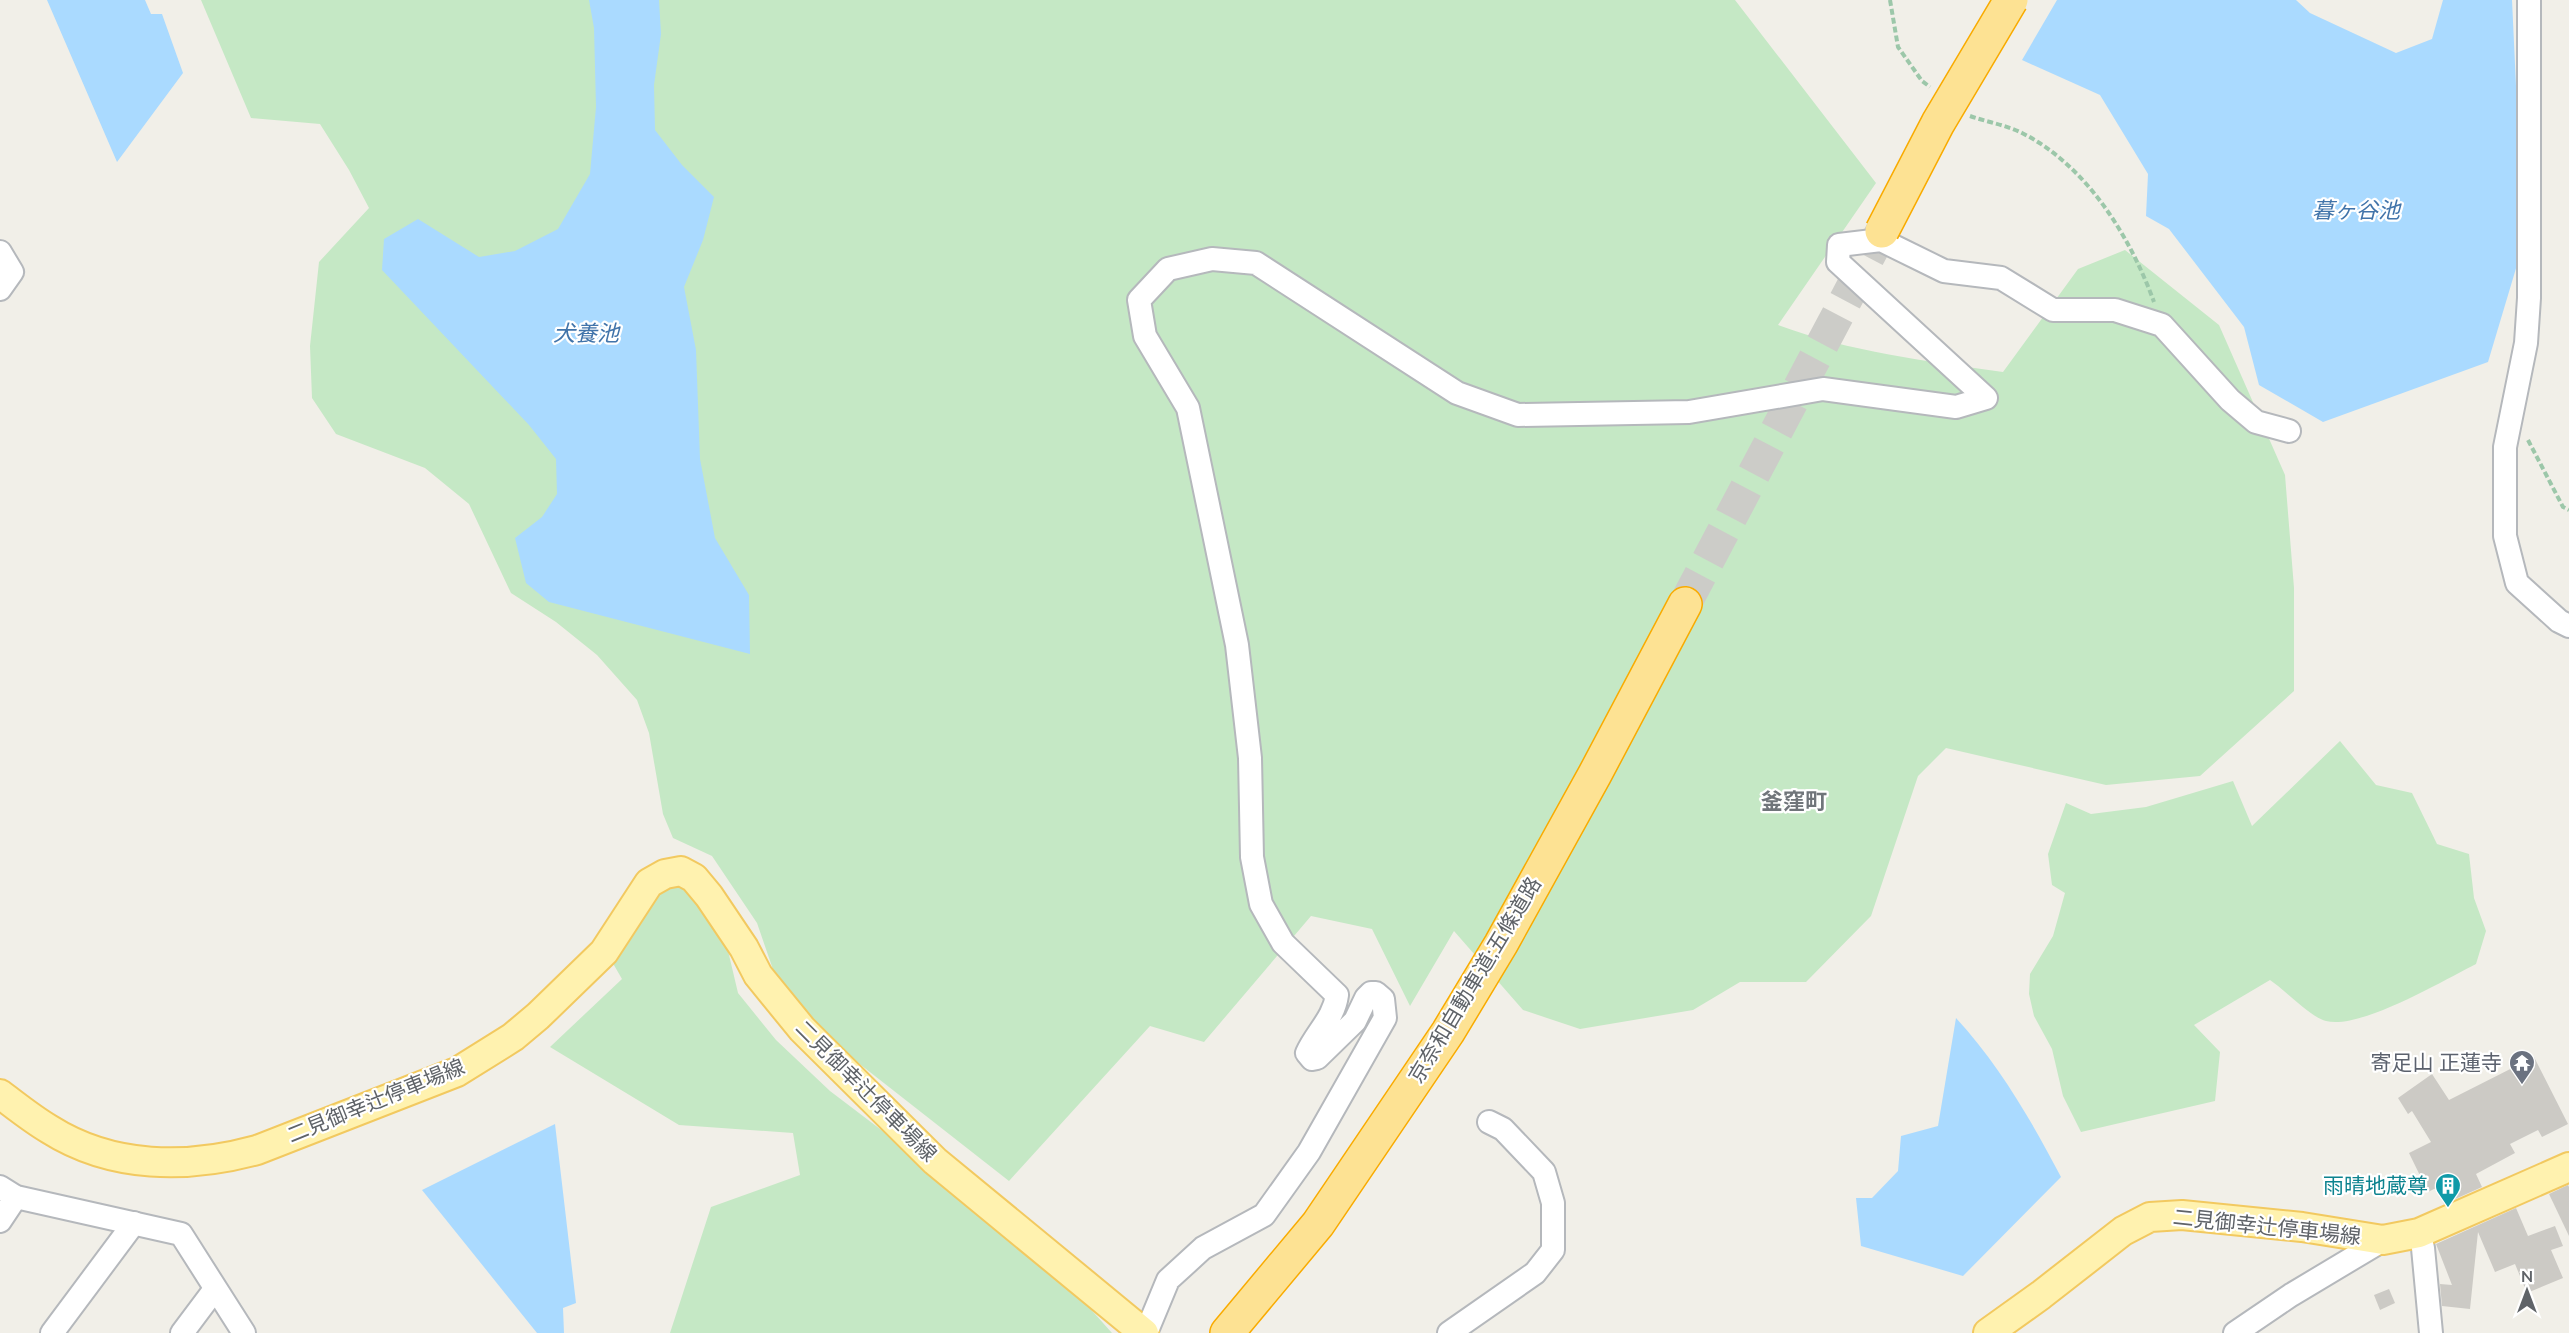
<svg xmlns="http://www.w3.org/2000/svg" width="2569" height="1333" viewBox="0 0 2569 1333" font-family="Mulish,'Noto Sans JP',sans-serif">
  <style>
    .green { fill: #c5e8c5 }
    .water { fill: #aadaff }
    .building { fill: #cccac5 }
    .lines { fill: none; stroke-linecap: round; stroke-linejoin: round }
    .highway-tunnel { stroke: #ccccc8; stroke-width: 33; stroke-dasharray: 33 16; stroke-linecap: butt }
    .minor-casing { stroke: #b5b8bc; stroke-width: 26 }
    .major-casing { stroke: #f2c960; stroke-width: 32 }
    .highway-casing { stroke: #f9ab00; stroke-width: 36 }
    .path { stroke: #9cc7a9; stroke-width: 4; stroke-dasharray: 6 3; stroke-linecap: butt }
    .minor { stroke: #fff; stroke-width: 22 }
    .major { stroke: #fff2af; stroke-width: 28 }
    .highway { stroke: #fde293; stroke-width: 33 }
    .highway-bridge-casing { stroke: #f9ab00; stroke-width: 36; stroke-linecap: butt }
    .highway-bridge { stroke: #fde293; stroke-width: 33 }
    .labels { text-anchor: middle; stroke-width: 4.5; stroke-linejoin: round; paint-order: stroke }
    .street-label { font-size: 21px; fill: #5f6368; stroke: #fff }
    .worship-label { font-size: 21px; fill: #5b616d; stroke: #fff; text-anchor: end }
    .culture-label { font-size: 21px; fill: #0d838f; stroke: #fff; text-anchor: end }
    .water-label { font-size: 22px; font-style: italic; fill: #4174aa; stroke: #fff }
    .neighbourhood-label { font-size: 22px; font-weight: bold; fill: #70757a; stroke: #fff }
  </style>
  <rect width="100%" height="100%" fill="#f1efe8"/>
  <g class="green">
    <path d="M201,0H1735L1876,183L1778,325C1850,352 1927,361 2003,372L2078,269L2125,250L2219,325L2285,475L2294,588V691L2200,776L2106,785L1946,748L1918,776L1871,916L1806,982H1740L1693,1010L1580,1029L1523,1010L1454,931L1410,1006L1372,929L1311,916L1204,1042L1150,1026L1009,1181L806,1022L778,984L757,923L712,856L673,838L663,814L649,733L637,700L597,655L556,622L511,593L469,504L425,468L336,434L312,398L310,346L319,262L369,208L349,170L320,124L251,118Z"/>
    <path d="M2340,741L2376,785L2412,793L2437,844L2469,854L2474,898L2486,931L2476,964C2444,980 2360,1030 2326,1021C2310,1017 2285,990 2270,980L2194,1025L2220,1052L2215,1101L2081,1132L2063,1096L2052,1049L2034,1016L2029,994L2030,974L2053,936L2065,893L2052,885L2048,854L2066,803L2091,814L2146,807L2233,781L2252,826Z"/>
    <path d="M680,877L725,938L738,993L776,1040L830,1091L934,1170L1052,1266L1112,1333H670L711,1207L800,1175L793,1133L679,1125L550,1047L622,979L611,960L636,911Z"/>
  </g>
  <g class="water">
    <path d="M47,0H145L151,14H162L183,73L117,162Z"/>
    <path d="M589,0H659L661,34L654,85L655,130L682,165L714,197L703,240L684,287L696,350L700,459L715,538L749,595L750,654L549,602L526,583L515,538L542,517L557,494L556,459L529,425L382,270L384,239L418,219L479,257L515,251L558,229L590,174L596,107L594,28Z"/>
    <path d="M2057,0H2296L2310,13L2396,53L2432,39L2443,0H2512L2519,150L2517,265L2488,362L2323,422L2259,385L2244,327L2169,229L2146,216L2148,174L2100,95L2022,60Z"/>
    <path d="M1956,1018C2000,1066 2031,1120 2061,1177L1963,1276L1861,1246L1856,1198H1872L1898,1171L1901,1136L1938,1126Z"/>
    <path d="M555,1124L576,1303L563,1308L564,1333H537L422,1190Z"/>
  </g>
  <g class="building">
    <path d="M2534,1057L2568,1124L2542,1137L2538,1130L2510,1144L2515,1153L2476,1174L2482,1187L2444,1204L2436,1188L2428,1192L2409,1153L2431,1142L2412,1111L2408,1114L2398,1098L2432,1074L2449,1100Z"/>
    <path d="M2568,1185L2569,1187V1236L2549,1194Z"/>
    <path d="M2516,1208L2528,1236L2555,1226L2563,1246L2551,1250L2563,1278L2527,1293L2515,1264L2495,1272L2478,1232L2470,1309L2442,1306L2440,1284L2452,1285L2436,1244Z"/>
    <path d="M2389,1289L2395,1303L2380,1310L2374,1295Z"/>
  </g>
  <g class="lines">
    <path class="highway-tunnel" d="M1685,604L1882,231"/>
    <defs>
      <g id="minor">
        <path d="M2529,0V298L2526,343L2505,447V536L2517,583L2559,621L2569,626"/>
        <path d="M0,252L12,272L0,289"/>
        <path d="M0,1187L16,1197L181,1234L244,1333"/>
        <path d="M0,1221L16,1197"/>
        <path d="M2419,1233L2423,1248L2431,1333"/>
        <path d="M52,1333L134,1223"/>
        <path d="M182,1333L215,1289"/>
        <path d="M1146,1333L1168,1280L1203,1248L1264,1215L1309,1152L1385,1018L1383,999L1376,993H1371L1366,998L1355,1021L1317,1058L1312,1059L1307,1053C1316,1033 1334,1018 1337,995L1283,943L1261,904L1252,857L1250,758L1237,645L1188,408L1145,336L1139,300L1168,269L1212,259L1256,263L1457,393L1518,415L1689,412L1823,389L1956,407L1986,398L1838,262L1839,245L1881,240L1944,271L2001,278L2053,310H2115L2162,325L2230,400L2256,422L2289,431"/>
        <path d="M1449,1333L1535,1273L1553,1250V1203L1544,1172L1503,1129L1489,1122"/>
        <path d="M2235,1333L2291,1295L2383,1240"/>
      </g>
      <g id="major">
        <path d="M0,1094C16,1106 32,1119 49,1129C112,1169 188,1169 257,1150L457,1072L513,1037L538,1016L604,952L649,883L665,874L681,871L694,878L709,896L744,948L758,975L802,1029L935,1161L1144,1333"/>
        <path d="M1988,1333L2041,1295L2123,1231L2150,1217L2182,1215L2302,1227L2383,1240L2419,1233L2569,1167"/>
      </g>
      <path id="highway" d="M1227,1333L1318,1224L1448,1032L1501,944L1595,774L1685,604"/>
    </defs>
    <use href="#minor" class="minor-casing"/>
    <use href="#major" class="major-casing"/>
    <use href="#highway" class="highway-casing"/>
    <g class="path">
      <path d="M1890,0L1898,47L1922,81L1930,87"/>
      <path d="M1970,116C1987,122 2006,125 2022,133C2086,165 2130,236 2154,302"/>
      <path d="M2528,440L2563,507L2569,510"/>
    </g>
    <use href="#minor" class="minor"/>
    <use href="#major" class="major"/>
    <use href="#highway" class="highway"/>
    <defs>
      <path id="highway-bridge" d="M1882,231L1938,123L2011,0"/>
    </defs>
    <use href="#highway-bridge" class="highway-bridge-casing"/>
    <use href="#highway-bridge" class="highway-bridge"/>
  </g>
  <defs>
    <symbol id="temple-pin" viewBox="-11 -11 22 30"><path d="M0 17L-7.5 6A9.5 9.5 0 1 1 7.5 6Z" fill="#6b7280" stroke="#fff"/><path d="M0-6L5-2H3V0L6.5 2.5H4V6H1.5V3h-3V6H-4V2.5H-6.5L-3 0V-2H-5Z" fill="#fff"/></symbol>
    <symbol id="building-pin" viewBox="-11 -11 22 30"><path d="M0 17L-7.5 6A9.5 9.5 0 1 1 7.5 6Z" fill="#0f9aa8" stroke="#fff"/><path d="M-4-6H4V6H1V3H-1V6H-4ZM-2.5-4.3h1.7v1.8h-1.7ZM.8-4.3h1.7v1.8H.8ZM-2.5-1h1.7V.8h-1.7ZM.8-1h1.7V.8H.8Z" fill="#fff"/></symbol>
  </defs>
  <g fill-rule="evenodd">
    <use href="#temple-pin" x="2507" y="1048" width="30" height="40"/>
    <use href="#building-pin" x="2433" y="1171" width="30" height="40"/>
  </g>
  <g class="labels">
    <g class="street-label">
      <text transform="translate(1475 980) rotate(-59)" y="7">京奈和自動車道;五條道路</text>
      <text transform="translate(866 1091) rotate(45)" y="7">二見御幸辻停車場線</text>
      <text transform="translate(376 1101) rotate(-22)" y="7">二見御幸辻停車場線</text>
      <text transform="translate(2267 1227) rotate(6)" y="7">二見御幸辻停車場線</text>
    </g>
    <g class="worship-label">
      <text x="2502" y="1070">寄足山 正蓮寺</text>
    </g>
    <g class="culture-label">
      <text x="2428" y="1193">雨晴地蔵尊</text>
    </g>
    <g class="water-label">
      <text x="2356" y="218">暮ヶ谷池</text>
      <text x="586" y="341">犬養池</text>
    </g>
    <g class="neighbourhood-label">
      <text x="1794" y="809">釜窪町</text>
    </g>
  </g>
  <g transform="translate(2527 1291)" stroke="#ffffff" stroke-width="4.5" paint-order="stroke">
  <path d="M0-4.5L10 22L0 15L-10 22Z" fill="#5f6368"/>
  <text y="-9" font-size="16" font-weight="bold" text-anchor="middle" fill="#5f6368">N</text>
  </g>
</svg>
